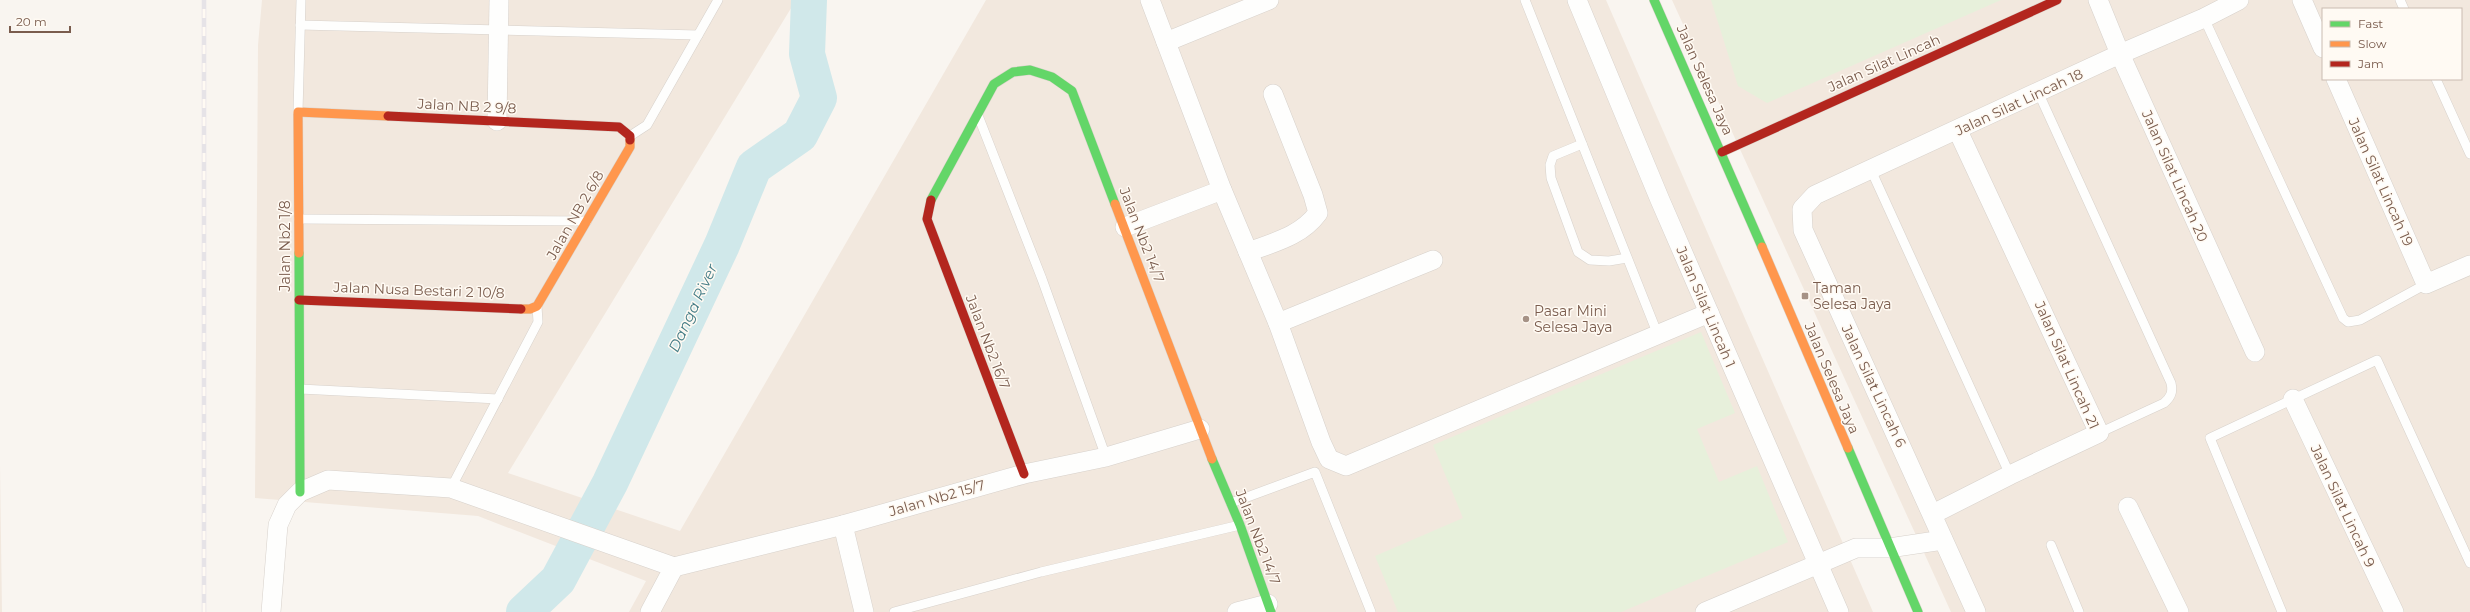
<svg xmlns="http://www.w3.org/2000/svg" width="2470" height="612" viewBox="0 0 2470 612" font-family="Montserrat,sans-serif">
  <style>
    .residential { fill: #f2e8de; fill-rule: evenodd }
    .green { fill: #e7f0db }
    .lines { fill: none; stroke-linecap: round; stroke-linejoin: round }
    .river { stroke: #d0e8ea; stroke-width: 36 }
    .lane-casing { stroke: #d7d1cb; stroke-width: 10 }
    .street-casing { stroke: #d7d1cb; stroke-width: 20 }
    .fast-casing { stroke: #d9d2cb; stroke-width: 10 }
    .slow-casing { stroke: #d9d2cb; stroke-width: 10 }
    .jam-casing { stroke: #d9d2cb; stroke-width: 10 }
    .lane { stroke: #fefefd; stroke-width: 9 }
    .street { stroke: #fefefd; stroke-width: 19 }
    .fast { stroke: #63d668; stroke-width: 9 }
    .slow { stroke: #ff974d; stroke-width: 9 }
    .jam { stroke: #b3261e; stroke-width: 9 }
    .rail-casing { stroke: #e6e3e7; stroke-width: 4.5 }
    .rail { stroke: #fffaf3; stroke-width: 3; stroke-dasharray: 9; stroke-linecap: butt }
    .poi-dot { fill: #a69286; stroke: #fffaf3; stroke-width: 1.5 }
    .labels { text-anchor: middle; stroke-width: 3; stroke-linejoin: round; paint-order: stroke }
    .street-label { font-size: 14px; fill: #7a5c4d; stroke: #fffaf3 }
    .poi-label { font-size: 14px; fill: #7a5c4d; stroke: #fffaf3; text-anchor: start }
    .water-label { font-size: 15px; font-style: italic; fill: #437c86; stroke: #fffaf3 }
  </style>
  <rect width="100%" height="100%" fill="#f9f5f0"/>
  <g class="residential">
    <path d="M262,0H796L508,473L680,531L986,0H1606L1873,612H629L646,581L478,516L255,498L258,45Z"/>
    <path d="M1672,0H2470V612H1951ZM2323,9H2461V79H2323Z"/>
    <path d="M0,464L2,612H0Z"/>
  </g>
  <g class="green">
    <path d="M1711,0H2001L1767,103L1738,86Z"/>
    <path d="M1701,332L1735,413L1697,429L1719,482L1757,466L1788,542L1621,612H1398L1375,556L1463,518L1433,445Z"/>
  </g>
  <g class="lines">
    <path class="river" d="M524,612L558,580L610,483L722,245L754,167L800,135L819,98L807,54L809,0"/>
    <defs>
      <g id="lane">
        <path d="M1525,0L1658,335"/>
        <path d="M2400,0L2404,9"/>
        <path d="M2204,18L2343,318L2348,322L2360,320L2426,284"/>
        <path d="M300,25L698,35"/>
        <path d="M2436,79L2470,154"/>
        <path d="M2039,94L2171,383C2173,392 2171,397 2164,403L2099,433"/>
        <path d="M298,112L301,0"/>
        <path d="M979,118L1042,279L1106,457"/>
        <path d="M630,136L647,125L718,0"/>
        <path d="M1582,144L1553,156L1550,165L1551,178L1578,252L1590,260L1609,261L1627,258"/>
        <path d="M1871,170L2010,475"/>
        <path d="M299,219L587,221"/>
        <path d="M300,389L498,399"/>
        <path d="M451,488L538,322L537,306"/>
        <path d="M1231,503L1315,472L1371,612"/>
        <path d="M2051,545L2079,612"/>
        <path d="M894,612L1041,572L1240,525"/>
        <path d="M2282,612L2210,438L2377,360L2470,563"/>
      </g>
      <g id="street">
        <path d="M1150,0L1222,190L1278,323L1321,442L1329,459L1346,466L1709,313"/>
        <path d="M1577,0L1660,200L1839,612"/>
        <path d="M2098,0L2120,54L2255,352"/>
        <path d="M2302,0L2323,48"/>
        <path d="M1166,42L1269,0"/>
        <path d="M2336,79L2426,284L2470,265"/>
        <path d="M497,121L499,0"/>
        <path d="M1125,227L1222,190"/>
        <path d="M1248,252C1275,242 1301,236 1318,213L1313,195L1273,94"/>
        <path d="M1278,323L1433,260"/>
        <path d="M2293,399L2394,612"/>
        <path d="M2128,507L2179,612"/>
        <path d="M1933,514L2010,475L2099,433L1958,131"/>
        <path d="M843,525L864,612"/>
        <path d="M674,567L843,525L1024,474L1106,457L1200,429"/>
        <path d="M271,612L278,525L287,505L300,492L328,480L451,488L674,567L650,612"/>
        <path d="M1237,612L1268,604"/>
        <path d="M1705,612L1856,548H1889L1943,540"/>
        <path d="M1976,612L1803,230L1802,209L1815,195L2120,54L2204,18L2239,0"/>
      </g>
      <g id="fast">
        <path d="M1654,0L1762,247"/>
        <path d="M931,200L994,84L1013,72L1030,70L1052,77L1072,91L1115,204"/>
        <path d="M299,253L300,492"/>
        <path d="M1848,448L1918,612"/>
        <path d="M1212,459L1240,525L1271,612"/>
      </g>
      <g id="slow">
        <path d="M1115,204L1212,459"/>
        <path d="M1762,247L1848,448"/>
        <path d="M299,253L298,112L388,116"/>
        <path d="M521,309H530L537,306L630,147V140"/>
      </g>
      <g id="jam">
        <path d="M388,116L619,127L630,136V140"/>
        <path d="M1722,152L2057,0"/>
        <path d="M931,200L927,219L1024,474"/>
        <path d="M299,300L521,309"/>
      </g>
    </defs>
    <use href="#lane" class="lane-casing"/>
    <use href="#street" class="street-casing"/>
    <use href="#fast" class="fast-casing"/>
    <use href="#slow" class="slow-casing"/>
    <use href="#jam" class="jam-casing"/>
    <use href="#lane" class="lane"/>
    <use href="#street" class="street"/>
    <use href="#fast" class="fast"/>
    <use href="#slow" class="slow"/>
    <use href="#jam" class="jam"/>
    <defs>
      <path id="rail" d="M204,612V0"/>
    </defs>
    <use href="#rail" class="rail-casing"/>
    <use href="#rail" class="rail"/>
  </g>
  <g class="poi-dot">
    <rect x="1801" y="292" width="8" height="8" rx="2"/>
    <circle cx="1526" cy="319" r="4"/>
  </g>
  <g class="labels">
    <g class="street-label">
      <text transform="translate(1884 63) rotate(-24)" y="5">Jalan Silat Lincah</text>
      <text transform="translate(1705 80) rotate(66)" y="5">Jalan Selesa Jaya</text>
      <text transform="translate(2019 102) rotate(-25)" y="5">Jalan Silat Lincah 18</text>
      <text transform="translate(467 106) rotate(3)" y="5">Jalan NB 2 9/8</text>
      <text transform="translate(2175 176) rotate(66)" y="5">Jalan Silat Lincah 20</text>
      <text transform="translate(2381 182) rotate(66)" y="5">Jalan Silat Lincah 19</text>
      <text transform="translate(575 215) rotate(-60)" y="5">Jalan NB 2 6/8</text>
      <text transform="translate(1142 235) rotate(69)" y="5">Jalan Nb2 14/7</text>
      <text transform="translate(285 246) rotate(-90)" y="5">Jalan Nb2 1/8</text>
      <text transform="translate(419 290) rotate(2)" y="5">Jalan Nusa Bestari 2 10/8</text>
      <text transform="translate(1706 307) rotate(67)" y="5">Jalan Silat Lincah 1</text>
      <text transform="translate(988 342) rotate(69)" y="5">Jalan Nb2 16/7</text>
      <text transform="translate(2067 365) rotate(66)" y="5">Jalan Silat Lincah 21</text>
      <text transform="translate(1832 378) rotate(67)" y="5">Jalan Selesa Jaya</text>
      <text transform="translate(1874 386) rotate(65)" y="5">Jalan Silat Lincah 6</text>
      <text transform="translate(937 498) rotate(-16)" y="5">Jalan Nb2 15/7</text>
      <text transform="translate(2343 506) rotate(65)" y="5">Jalan Silat Lincah 9</text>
      <text transform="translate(1258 537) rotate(69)" y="5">Jalan Nb2 14/7</text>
    </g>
    <g class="poi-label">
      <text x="1813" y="293">Taman<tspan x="1813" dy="16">Selesa Jaya</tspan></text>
      <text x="1534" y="316">Pasar Mini<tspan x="1534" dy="16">Selesa Jaya</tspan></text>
    </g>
    <g class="water-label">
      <text transform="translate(693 308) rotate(-65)" y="5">Danga River</text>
    </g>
  </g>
  <rect x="2322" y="8" width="140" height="72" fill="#fffaf3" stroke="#cabbb1"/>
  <rect x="2330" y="21" width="20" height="6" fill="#63d668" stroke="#cabbb1"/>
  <text x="2358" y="28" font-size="12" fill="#7a5c4d">Fast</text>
  <rect x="2330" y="41" width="20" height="6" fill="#ff974d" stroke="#cabbb1"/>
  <text x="2358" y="48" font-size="12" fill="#7a5c4d">Slow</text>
  <rect x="2330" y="61" width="20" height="6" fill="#b3261e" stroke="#cabbb1"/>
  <text x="2358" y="68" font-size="12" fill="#7a5c4d">Jam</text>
  <path d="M10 26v6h60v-6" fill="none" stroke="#7a5c4d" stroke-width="2"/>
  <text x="16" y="26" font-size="12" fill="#7a5c4d" stroke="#fffaf3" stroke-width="3" paint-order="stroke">20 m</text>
</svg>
